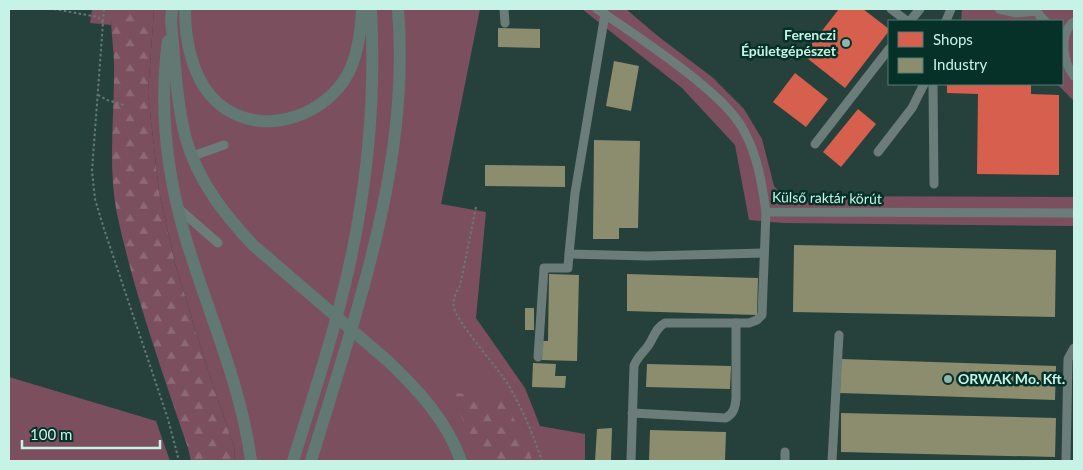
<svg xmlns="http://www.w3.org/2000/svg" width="1083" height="470" viewBox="0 0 1083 470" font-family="Lato,sans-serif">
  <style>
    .grass { fill: #7c4f5f }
    .forest { fill: url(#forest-firs) }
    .shops { fill: #d6604d }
    .industry { fill: #8c8c6e }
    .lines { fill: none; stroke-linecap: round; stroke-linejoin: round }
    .path { stroke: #677874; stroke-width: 2; stroke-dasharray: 2.5 2.5; stroke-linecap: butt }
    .minor { stroke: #6c7c78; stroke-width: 9 }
    .highway { stroke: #627873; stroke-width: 12 }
    .poi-dot { fill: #8fb5ab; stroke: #063129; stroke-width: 2 }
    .labels { text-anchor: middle; stroke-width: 5; stroke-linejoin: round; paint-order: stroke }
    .poi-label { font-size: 14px; font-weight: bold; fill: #c7f3e7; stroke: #063129; text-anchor: end }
    .street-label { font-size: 14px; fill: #c7f3e7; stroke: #063129 }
  </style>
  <defs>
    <pattern id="forest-firs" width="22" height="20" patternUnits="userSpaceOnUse" patternTransform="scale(1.25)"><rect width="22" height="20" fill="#7c4f5f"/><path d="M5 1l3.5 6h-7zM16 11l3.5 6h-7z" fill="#8d6976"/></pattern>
  </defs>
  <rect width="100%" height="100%" fill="#26413c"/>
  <g class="grass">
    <path d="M92,9H111V25L90,23Z"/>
    <path d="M154,9H480L441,204L486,212L476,318L525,388L540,426L585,434V461H235L234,447L203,355L175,263L159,192L148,93Z"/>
    <path d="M582,9H626L659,37L712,77L744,109L762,139L774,186L783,196L1074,197V226L783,223L749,220L735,145L682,88Z"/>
    <path d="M962,9H1074V101L1057,84H1062V21H961Z"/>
    <path d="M9,377L156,421L170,461H9Z"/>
  </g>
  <g class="forest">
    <path d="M111,9H154L148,93L159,192L175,263L203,355L234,447L235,461H191L188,448C162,371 134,293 117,214C108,168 114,120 114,73C115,52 110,30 111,9Z"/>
    <path d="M456,393L504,399L528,447L532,461H481L455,402Z"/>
  </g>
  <g class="shops">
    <path d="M839,9H863L889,29V31L845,88L803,55Z"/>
    <path d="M795,73L828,99L806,127L773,102Z"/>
    <path d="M947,84H1031V94L1059,95V175L977,174L978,94L947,93Z"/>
    <path d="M858,109L876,124L841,167L823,152Z"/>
  </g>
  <g class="industry">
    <path d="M498,28L540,29V48L498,47Z"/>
    <path d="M614,61L639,66L631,111L606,106Z"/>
    <path d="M594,140L640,141L638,228H619V239H593Z"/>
    <path d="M485,165L565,166V187L485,186Z"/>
    <path d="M794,245L1056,250L1055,317L793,312Z"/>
    <path d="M549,274L579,275L577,361L542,360V341H548Z"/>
    <path d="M627,274L758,278L757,315L627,311Z"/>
    <rect x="525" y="308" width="9" height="22"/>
    <path d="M841,359L1056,366L1055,400L840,393Z"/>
    <path d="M533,363L556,364L555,376H566L565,388L532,387Z"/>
    <path d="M647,364L731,366L730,389L646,387Z"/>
    <path d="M841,413L1056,418L1055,457L841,452Z"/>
    <path d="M612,428L611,461H595L597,429Z"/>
    <path d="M650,430L726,432L725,461H649Z"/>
  </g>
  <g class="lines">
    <g class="path">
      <path d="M54,9L98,17L104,24"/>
      <path d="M104,9L92,171L95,199L104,229L168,419L179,461"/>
      <path d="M98,95L107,100L124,105"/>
      <path d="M476,207L460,286C456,292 452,300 454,308C456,320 493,363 503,377C519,400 533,434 542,461"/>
    </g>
    <g class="minor">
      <path d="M504,9L505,23"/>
      <path d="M597,9C630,31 663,53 694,78C712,93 733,110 744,131C758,157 762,184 766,212L1074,213"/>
      <path d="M891,9L907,21"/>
      <path d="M999,9L1016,13L1037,11"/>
      <path d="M1036,9L1040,16L1045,21"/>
      <path d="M605,14L575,193L569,254L647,256L764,253"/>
      <path d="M910,21L920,9"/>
      <path d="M946,21L951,9"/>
      <path d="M1074,22L1072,23C1059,37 1063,62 1074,76"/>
      <path d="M933,84L934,184"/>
      <path d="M815,144L889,49"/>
      <path d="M878,152L912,108L924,84"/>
      <path d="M193,156L224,145"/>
      <path d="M179,209L218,243"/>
      <path d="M538,357L544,268H568L569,254"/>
      <path d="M632,413L726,418C734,413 735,408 736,398V323"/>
      <path d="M785,452V461"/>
      <path d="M631,461L634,366C637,357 643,353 648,346C654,338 655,328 665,323H749L757,320L762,315L766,212"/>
      <path d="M832,461L839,335"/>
      <path d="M1066,461L1068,359L1074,348"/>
    </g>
    <g class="highway">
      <path d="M172,9L171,21C175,60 176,101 186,139C198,181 224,214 253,245L389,362C419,391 447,421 461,461"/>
      <path d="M185,9C185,38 191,72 210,95C249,141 323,122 349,72C358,53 361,30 362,9"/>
      <path d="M168,41C159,106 167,174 185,236C207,311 241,383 251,461"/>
      <path d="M293,461C317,384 343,307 357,227C370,155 375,82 371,9"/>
      <path d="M311,461C355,315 411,164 398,9"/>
    </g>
  </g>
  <g class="poi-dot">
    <circle cx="846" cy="43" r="5"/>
    <circle cx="948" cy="379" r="5"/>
  </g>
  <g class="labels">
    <g class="poi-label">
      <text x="836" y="40">Ferenczi<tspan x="836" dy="16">Épületgépészet</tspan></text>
      <text x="958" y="384" text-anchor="start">ORWAK Mo. Kft.</text>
    </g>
    <g class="street-label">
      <text transform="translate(827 198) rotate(1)" y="5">Külső raktár körút</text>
    </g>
  </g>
  <rect width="1083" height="470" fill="none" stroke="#c7f3e7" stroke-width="20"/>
  <rect x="888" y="20" width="175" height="65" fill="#063129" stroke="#537f75"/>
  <rect x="898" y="32" width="25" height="15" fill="#d6604d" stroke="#537f75"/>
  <text x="933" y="45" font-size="15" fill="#c7f3e7">Shops</text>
  <rect x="898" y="58" width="25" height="15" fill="#8c8c6e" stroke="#537f75"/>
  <text x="933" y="70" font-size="15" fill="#c7f3e7">Industry</text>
  <path d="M22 440v8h138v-8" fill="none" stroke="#c7f3e7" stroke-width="2.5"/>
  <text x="30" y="440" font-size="15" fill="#c7f3e7" stroke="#063129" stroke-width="4" paint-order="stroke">100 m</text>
</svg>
